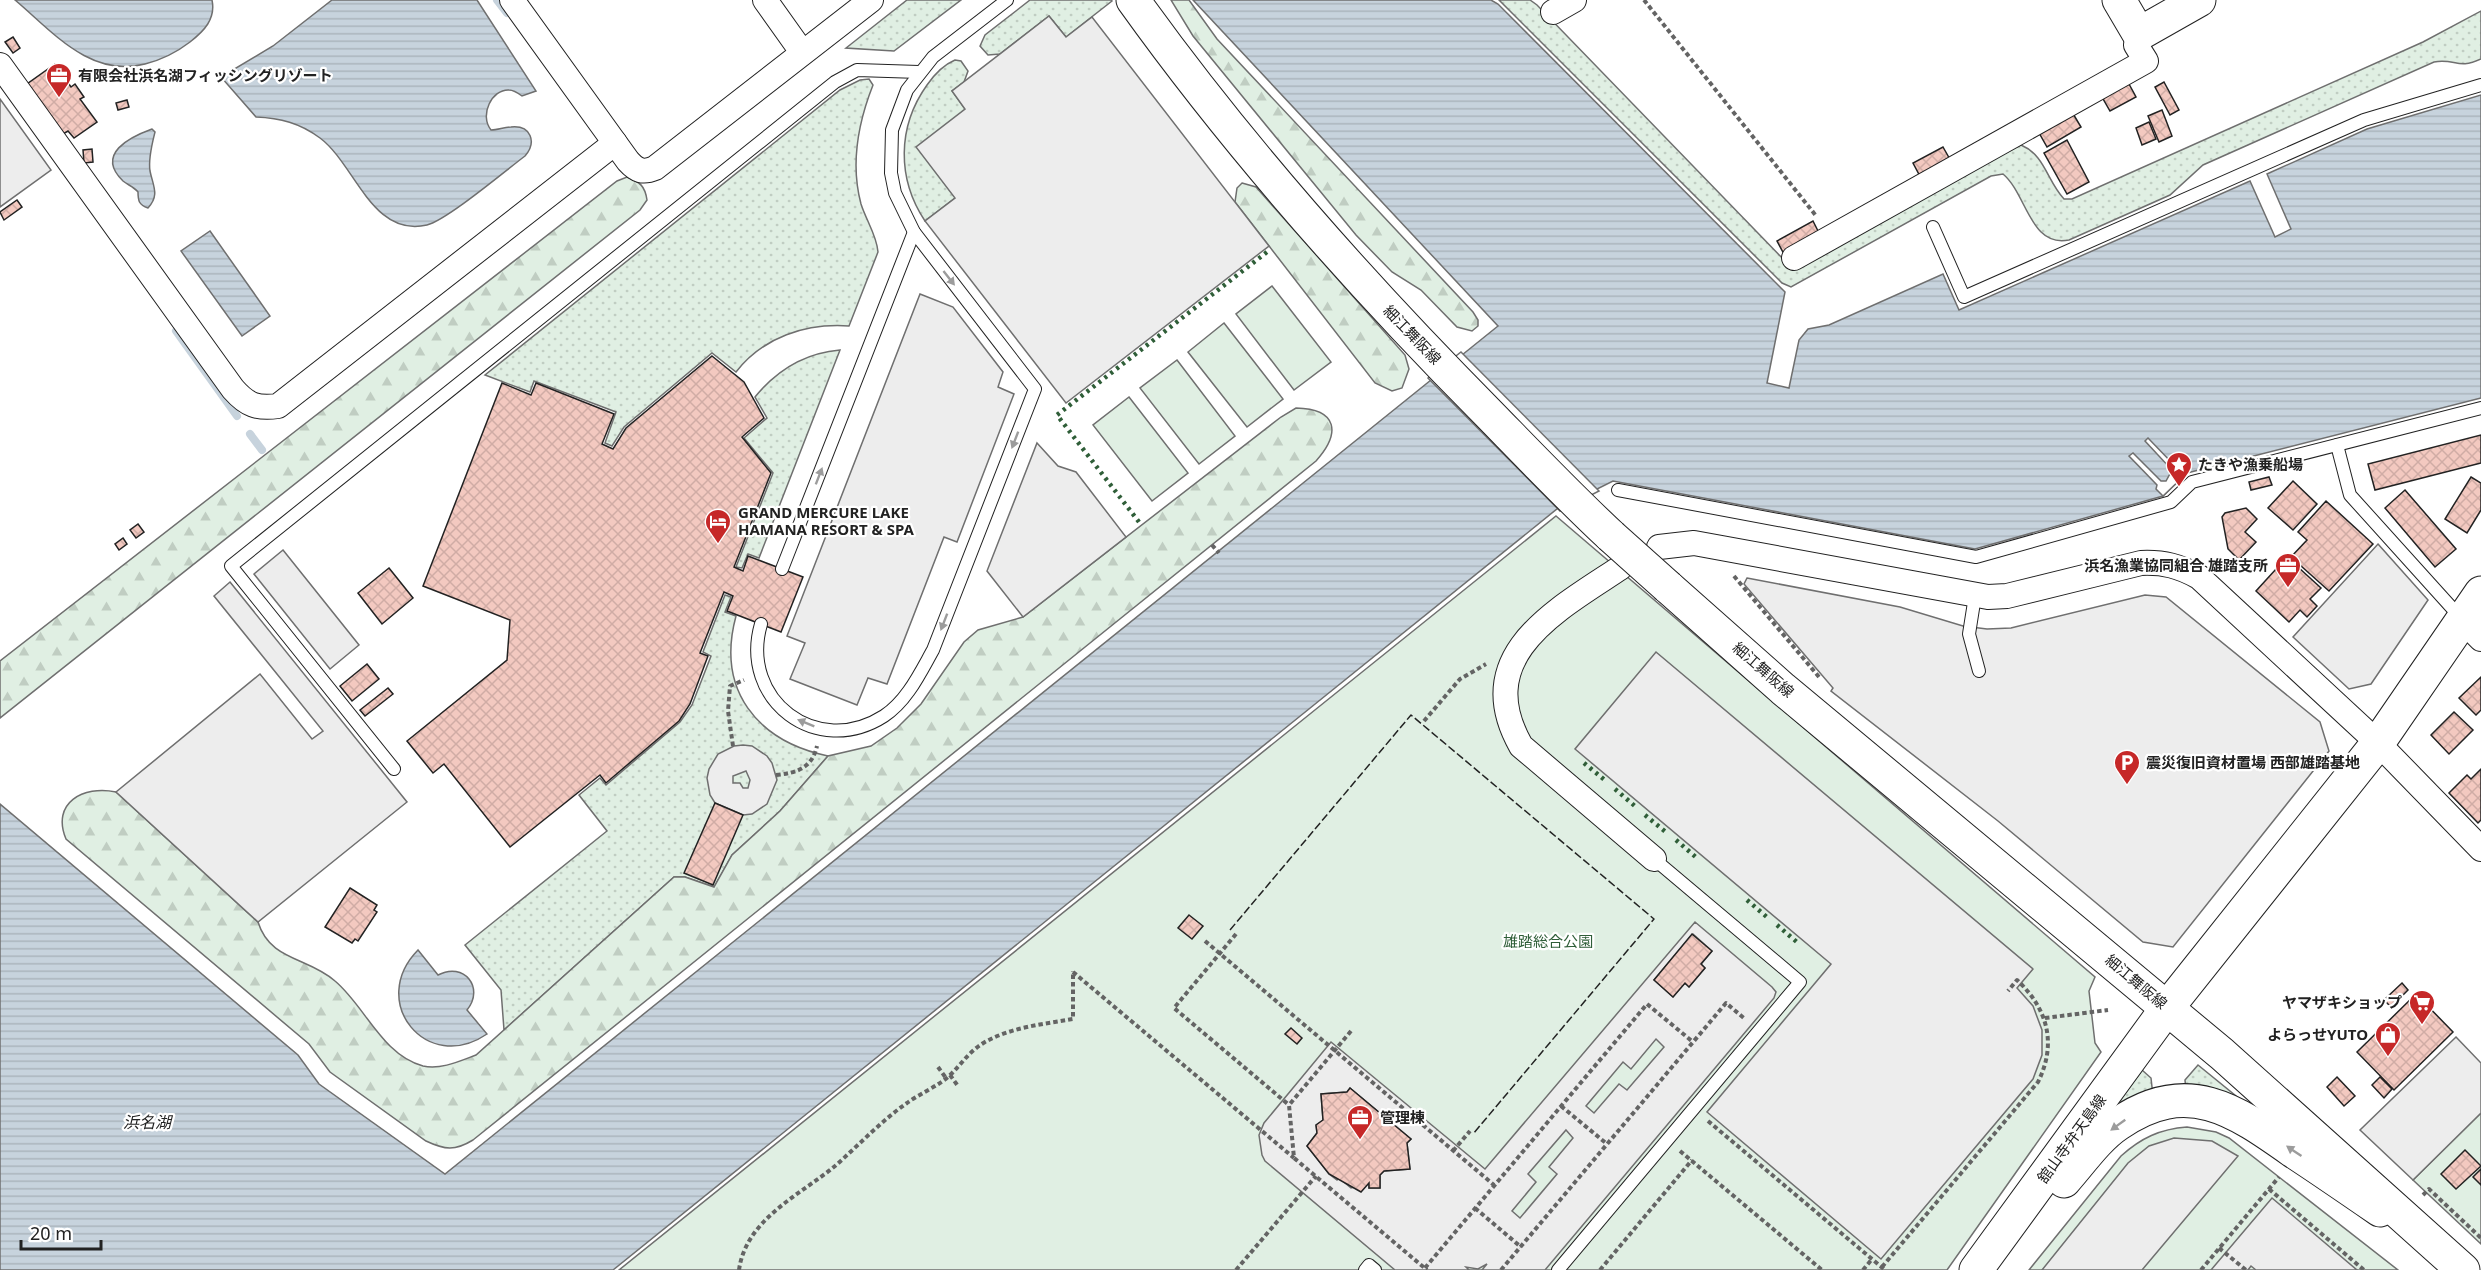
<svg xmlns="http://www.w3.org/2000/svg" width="2481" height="1270" viewBox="0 0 2481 1270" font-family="'Noto Sans','Noto Sans JP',sans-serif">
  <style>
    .grass { fill: url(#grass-dots); stroke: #6f6f6f; stroke-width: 1.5 }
    .forest { fill: url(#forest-firs); stroke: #6f6f6f; stroke-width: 1.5 }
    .park { fill: #e0efe3; stroke: #6f6f6f; stroke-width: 1.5 }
    .parking { fill: #ededed; stroke: #6f6f6f; stroke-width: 1.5; fill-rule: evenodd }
    .water { fill: url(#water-rules); stroke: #6f6f6f; stroke-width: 1.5 }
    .pier { fill: #fff; stroke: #6f6f6f; stroke-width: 1.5 }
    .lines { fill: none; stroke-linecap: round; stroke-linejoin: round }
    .stream { stroke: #c7d3dd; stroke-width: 8 }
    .building { fill: url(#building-cross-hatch); stroke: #222; stroke-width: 1.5 }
    .lane-casing { stroke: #222; stroke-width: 14 }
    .street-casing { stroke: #222; stroke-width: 26 }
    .secondary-casing { stroke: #222; stroke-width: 35 }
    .primary-casing { stroke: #222; stroke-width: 35 }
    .path { stroke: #646464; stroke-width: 4; stroke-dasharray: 4.5 3; stroke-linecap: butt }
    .lane { stroke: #fff; stroke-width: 12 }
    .street { stroke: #fff; stroke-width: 24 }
    .secondary { stroke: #fff; stroke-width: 33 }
    .primary { stroke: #fff; stroke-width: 33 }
    .primary-bridge-casing { stroke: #222; stroke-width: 35; stroke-linecap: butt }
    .primary-bridge { stroke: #fff; stroke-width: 33 }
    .hedge { stroke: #2f5e38; stroke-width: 4.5; stroke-dasharray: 3 4.5; stroke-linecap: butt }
    .fence { stroke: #222; stroke-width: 1.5; stroke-dasharray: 8 3; stroke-linecap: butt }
    .oneway { fill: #9c9c9c }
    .labels { text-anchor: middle; stroke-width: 4.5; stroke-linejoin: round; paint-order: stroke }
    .poi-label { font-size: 15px; font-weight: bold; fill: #222; stroke: #fff; text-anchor: start }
    .street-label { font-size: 15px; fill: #222; stroke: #fff }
    .park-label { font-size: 15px; fill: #2f5e38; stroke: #fff }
    .water-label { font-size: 16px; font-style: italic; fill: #222; stroke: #fff }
  </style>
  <defs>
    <pattern id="grass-dots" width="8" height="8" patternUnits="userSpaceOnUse" patternTransform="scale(1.5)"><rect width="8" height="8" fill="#e0efe3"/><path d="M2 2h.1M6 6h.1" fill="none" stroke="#c0cdc2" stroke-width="1.8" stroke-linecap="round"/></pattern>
    <pattern id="forest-firs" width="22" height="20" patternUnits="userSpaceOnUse" patternTransform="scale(1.5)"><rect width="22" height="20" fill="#e0efe3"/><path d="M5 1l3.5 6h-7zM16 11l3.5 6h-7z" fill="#c0cdc2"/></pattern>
    <pattern id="water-rules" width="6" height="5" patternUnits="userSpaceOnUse" patternTransform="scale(1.5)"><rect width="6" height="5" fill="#c7d3dd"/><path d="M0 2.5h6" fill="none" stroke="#abb5bd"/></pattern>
    <pattern id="building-cross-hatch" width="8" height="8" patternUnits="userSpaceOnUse" patternTransform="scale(1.5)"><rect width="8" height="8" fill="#f3c9c0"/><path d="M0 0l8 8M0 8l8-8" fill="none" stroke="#d0aca5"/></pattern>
  </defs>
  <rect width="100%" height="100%" fill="#fff"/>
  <g class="grass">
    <path d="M907,0H961L894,51L846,48Z"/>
    <path d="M1030,0H1111L1112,1L1066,37L1049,16L1000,54L988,55L980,46L985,35Z"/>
    <path d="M1499,0H1530L1537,5L1786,262L2021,145C2045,155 2047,181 2064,199H2072L2423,42L2481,11V59C2458,70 2455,58 2434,62L2203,165L2170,195L2069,240C2030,248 2027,194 2003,174L1991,176L1791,287L1782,283Z"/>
    <path d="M955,60L961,61L968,71L964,82L952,91L965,109L955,198L925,221C897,179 897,127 927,85C934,75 943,65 955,60Z"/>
    <path d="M869,79L873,85C858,123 850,163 861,204C866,220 877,236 878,252L849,326C806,323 763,337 736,372L712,353L624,427L612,446L605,443L616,412L534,381L530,392L485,375L840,90L860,80Z"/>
    <path d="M840,350L759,558L748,554L742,568L736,567L773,473L744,438L767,418L755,397C777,370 805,353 840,350Z"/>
    <path d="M725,595L731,597L725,612L736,616C716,690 757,741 828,756L780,811L732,855L714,887L685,877H674L504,1030L501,990L465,945L607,831L579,795L600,778L606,785L680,722L692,705L711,656L703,652Z"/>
    <path d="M2198,1065L2236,1096L2237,1099L2186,1091L2185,1080Z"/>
    <path d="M2142,1070L2151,1078L2153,1096L2109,1115Z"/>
  </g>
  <g class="forest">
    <path d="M1171,0H1189L1217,39L1473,312L1478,320V326L1472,331L1457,327L1421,290L1392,272L1356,235L1193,36Z"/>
    <path d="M627,177C640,182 645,186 647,200L640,210L0,718V661L617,181Z"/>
    <path d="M1242,183L1256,187L1405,355L1409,369L1402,388L1392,391L1375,383L1235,202L1237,188Z"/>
    <path d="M1296,408C1338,409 1341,433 1316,461L473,1140C455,1151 445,1150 426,1141L330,1072L309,1044L66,839C51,803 83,785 116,792L258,922C270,961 308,957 335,981C365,1006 382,1055 423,1066C441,1070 460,1061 476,1055L674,877H685L714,887L732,855L780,811L828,756L871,746L897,728L921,704L964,642L978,630L1023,617L1281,417Z"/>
  </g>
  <g class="park">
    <path d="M1272,286L1331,362L1294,390L1236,314Z"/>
    <path d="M1224,323L1283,399L1247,427L1188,352Z"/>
    <path d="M1177,360L1235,436L1199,464L1140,388Z"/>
    <path d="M1129,397L1188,473L1152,501L1093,425Z"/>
    <path d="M1556,516L2095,977L2089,991L2095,1043L2101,1052L1947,1270H619Z"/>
    <path d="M2481,1113V1244L2413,1180Z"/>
    <path d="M2187,1127L2216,1132L2229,1138L2398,1270H2029L2121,1156C2141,1138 2160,1129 2187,1127Z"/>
  </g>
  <g class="parking">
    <path d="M1049,16L1066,37L1092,17L1269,246L1066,403L925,221L955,198L916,147L965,109L952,91Z"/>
    <path d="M0,99L51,170L0,207Z"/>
    <path d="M920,294L953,307L1003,372L998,387L1014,394L957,542L944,537L887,684L868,678L857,705L790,679L805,643L787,636Z"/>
    <path d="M1037,443L1058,466L1076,472L1126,537L1023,617L987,571Z"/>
    <path d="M2378,544L2428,600L2371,684L2349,689L2293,637Z"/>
    <path d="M283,550L359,645L330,669L254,574Z"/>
    <path d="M1747,578L1900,607L1963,626L1987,629L2011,628L2145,595L2166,597L2320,722L2329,751L2173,947L2143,942L1998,821L1831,691L1833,688L1744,584Z"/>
    <path d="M230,582L407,802L258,922L116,792L260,674L312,739L323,731L214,596Z"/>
    <path d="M1656,652L2033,969L2017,988L2033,1006L2042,1030V1055L2033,1079L1881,1259L1707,1112L1831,964L1575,749Z"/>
    <path d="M743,745L752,746L767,756L772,763L777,780L767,804L752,814L743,815L715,803L710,795L707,778L709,769L718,754L734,746ZM746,771L750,780L748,788H743L740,783H733V776Z"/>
    <path d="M1695,922L1772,987L1776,992L1774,998L1545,1270H1482L1487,1264L1478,1269L1466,1267L1469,1270H1395L1265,1161L1262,1155L1259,1135L1264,1123L1331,1042L1485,1169ZM1693,934L1712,951L1701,964L1705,968L1689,987L1685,983L1673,997L1654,980ZM1656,1039L1664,1047L1627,1090L1619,1084L1594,1113L1586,1106L1623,1062L1631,1069ZM1350,1088L1411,1139L1407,1143L1410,1169L1384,1171L1380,1175V1188H1369V1183L1351,1188L1339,1178L1337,1180L1329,1174L1307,1146L1317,1133L1316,1125L1323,1120L1321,1094L1347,1092ZM1566,1130L1573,1138L1549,1167L1557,1174L1520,1218L1512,1211L1536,1182L1528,1174Z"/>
    <path d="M2456,1037L2481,1063V1113L2413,1180L2360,1130Z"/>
    <path d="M2174,1138L2212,1141L2238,1156L2142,1270H2042L2128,1163L2149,1146Z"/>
    <path d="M2272,1198L2357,1270H2256L2251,1266L2248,1270H2211Z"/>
  </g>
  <g class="water">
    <path d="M15,0H212C216,19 204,31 190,42C177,52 161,60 145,64C90,78 53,32 15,0Z"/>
    <path d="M332,0H477L536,91L522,96C518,93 513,90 509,90C492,89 479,115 491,130C498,130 504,127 511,127C531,125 537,142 525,156C505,171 447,220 427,225C372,238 355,164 320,138C300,123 280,118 256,117L221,77L273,46Z"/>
    <path d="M1193,0H1491L1498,4L1785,292L1767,383L1789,388L1799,340L1808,329L1829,325L1943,274L1959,310L2250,181L2275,237L2291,229L2267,174L2367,129L2481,95V398L2187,473L2163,496L1975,549L1613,481L1557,509L613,1270H0V804L298,1055L319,1084L445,1174L1498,326Z"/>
    <path d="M152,129L155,132C152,144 148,159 150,171C153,186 160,195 148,208C139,205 138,201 138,192C134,187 128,185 123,181C95,154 130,137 152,129Z"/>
    <path d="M210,231L270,316L242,336L181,251Z"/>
    <path d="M418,950L438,975C464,961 485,988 467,1010L487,1034C427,1075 367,1002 418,950Z"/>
  </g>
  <g class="pier">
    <path d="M1461,352L1599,491L1560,511L1428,378Z"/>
    <path d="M2148,438L2175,466H2181L2187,473L2163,496L2156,489L2157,485L2129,456L2133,453L2161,481H2166L2172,470L2145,441Z"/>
  </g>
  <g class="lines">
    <g class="stream">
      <path d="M497,0L507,13"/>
      <path d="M176,331L237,416"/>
      <path d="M250,434L262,450"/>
    </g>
  </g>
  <g class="building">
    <path d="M13,37L20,48L13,53L5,42Z"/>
    <path d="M55,64L71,87L75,84L84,97L80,99L97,122L74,138L68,131L63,134L27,84Z"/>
    <path d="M2164,82L2179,110L2170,115L2155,87Z"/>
    <path d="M2129,84L2136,97L2110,111L2102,97Z"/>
    <path d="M127,100L129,107L118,110L116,103Z"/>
    <path d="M2162,110L2172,136L2159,142L2148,116Z"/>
    <path d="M2072,112L2081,127L2047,147L2038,131Z"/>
    <path d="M2149,122L2156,139L2142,145L2136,128Z"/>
    <path d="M2067,140L2089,182L2067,194L2044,153Z"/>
    <path d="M1943,147L1952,163L1922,180L1913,163Z"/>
    <path d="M92,149L93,162L84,163L83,150Z"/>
    <path d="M17,200L22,207L4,220L0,212Z"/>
    <path d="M1813,221L1821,237L1785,256L1777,241Z"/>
    <path d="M712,356L744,382L764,418L742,437L771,473L734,567L743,571L748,556L803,577L781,632L727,611L733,596L724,592L700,653L708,656L690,704L679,721L606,783L600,775L510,847L444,764L433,773L407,741L507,660L510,620L423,586L502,383L531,395L536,383L614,414L602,444L613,449L626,428Z"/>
    <path d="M2481,435V463L2375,490L2368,464Z"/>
    <path d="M2269,477L2272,485L2251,490L2249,482Z"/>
    <path d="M2471,477L2481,483V510L2467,533L2445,519Z"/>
    <path d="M2293,481L2317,504L2293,530L2268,508Z"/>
    <path d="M2405,490L2456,549L2435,567L2385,508Z"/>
    <path d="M2326,501L2373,544L2329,591L2291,557L2307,540L2298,532Z"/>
    <path d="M2246,508L2257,519L2245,532L2256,542L2239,560L2228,549L2222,517L2225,513Z"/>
    <path d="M138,524L144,532L136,538L130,530Z"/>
    <path d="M123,538L127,544L119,550L115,544Z"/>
    <path d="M2287,557L2321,588L2310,599L2317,606L2307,617L2300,610L2289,622L2256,591Z"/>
    <path d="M389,568L413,598L382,624L358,593Z"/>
    <path d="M367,664L379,679L352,701L340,686Z"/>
    <path d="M2481,677V710L2476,715L2459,698Z"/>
    <path d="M388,688L393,694L365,716L360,710Z"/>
    <path d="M2454,712L2473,730L2449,754L2431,735Z"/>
    <path d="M2481,769V820L2478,823L2449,793L2467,775L2471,779Z"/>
    <path d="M715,803L743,815L713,885L684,873Z"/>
    <path d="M350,888L377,905L374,910L377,912L358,941L355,939L352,943L325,927Z"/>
    <path d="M1189,915L1203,926L1192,939L1178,928Z"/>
    <path d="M1692,934L1712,951L1701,964L1705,968L1689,987L1685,983L1673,997L1654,980Z"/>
    <path d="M2402,983L2408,990L2391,1007L2384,1000Z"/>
    <path d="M2416,994L2453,1032L2394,1090L2357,1052Z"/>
    <path d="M1291,1028L1302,1038L1297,1044L1285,1034Z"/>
    <path d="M2337,1077L2355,1096L2344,1106L2327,1087Z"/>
    <path d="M2380,1077L2392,1089L2384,1098L2372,1085Z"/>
    <path d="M1350,1088L1411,1139L1407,1143L1410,1169L1384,1171L1380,1175V1188H1369V1183L1361,1192L1329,1174L1307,1146L1317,1133L1316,1125L1323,1120L1321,1094L1347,1092Z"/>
    <path d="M2465,1150L2481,1166L2456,1189L2441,1174Z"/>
    <path d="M2481,1169V1185L2473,1177Z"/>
  </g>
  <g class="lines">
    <defs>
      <g id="lane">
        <path d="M1933,227L1964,297L2364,120L2481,85"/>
        <path d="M2337,445L2350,495L2461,618"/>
        <path d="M1618,490L1976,557L2171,502L2192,482L2481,408"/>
        <path d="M782,569L914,232"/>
        <path d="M1975,596L1969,634L1979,671"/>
        <path d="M761,624C739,700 817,759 884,716C907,701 920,673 933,650L1035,389L914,232L895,193L891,173L892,130L907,90L933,57L1007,0"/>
        <path d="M394,769L231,566L835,82L857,70L919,72"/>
        <path d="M1365,1270L1369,1265L1375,1270"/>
        <path d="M1558,1270L1800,982L1654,859"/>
      </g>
      <g id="street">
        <path d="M512,0L628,161C637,171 643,173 655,168L871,0"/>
        <path d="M765,0L802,52"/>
        <path d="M1553,12L1574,0"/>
        <path d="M0,65L233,389C247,405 257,409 278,406L615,143"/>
        <path d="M1794,258L2146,61L2136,45L2139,34"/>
        <path d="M1659,547L1694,543L1988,597L2007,596L2141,563C2164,562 2179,566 2199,577L2378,743L2481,849"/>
        <path d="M1620,568C1555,611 1470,656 1521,746L1654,859"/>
        <path d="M2462,620L2481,639"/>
      </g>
      <g id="secondary">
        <path d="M2119,0L2139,34L2199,0"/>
        <path d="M2064,1181C2081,1162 2097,1138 2118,1124C2187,1076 2235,1110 2293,1151C2322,1170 2351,1190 2380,1210"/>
        <path d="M1976,1270L2167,1008L2378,743L2481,593"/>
      </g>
      <g id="primary">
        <path d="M1133,0C1239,148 1360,284 1489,414C1529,455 1569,497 1611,536"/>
        <path d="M1668,587L1783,689L2222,1054L2463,1270"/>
      </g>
    </defs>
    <use href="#lane" class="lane-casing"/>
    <use href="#street" class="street-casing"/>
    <use href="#secondary" class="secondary-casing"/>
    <use href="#primary" class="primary-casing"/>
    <g class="path">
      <path d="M1644,0L1817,217"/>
      <path d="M1212,545L1219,553"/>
      <path d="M1734,576L1819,677"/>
      <path d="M1424,721L1460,679L1486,664"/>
      <path d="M733,746L728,711L730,686L744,680"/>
      <path d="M776,775C797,773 812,768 817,746"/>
      <path d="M1236,934L1174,1008L1289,1105"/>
      <path d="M1205,941L1494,1185"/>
      <path d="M1073,972L1294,1158"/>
      <path d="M2045,1018L2108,1010"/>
      <path d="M1351,1031L1289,1105L1294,1158L1427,1270"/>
      <path d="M938,1067L946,1078"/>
      <path d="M950,1075L958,1086"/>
      <path d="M1561,1106L1607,1144"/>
      <path d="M1708,1121L1885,1270"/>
      <path d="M1453,1151L1470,1131"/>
      <path d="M1680,1151L1822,1270"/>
      <path d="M2269,1189L2364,1270"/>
      <path d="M2423,1195L2429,1189L2481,1238"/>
      <path d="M1475,1208L1521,1247"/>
      <path d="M2219,1248L2246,1270"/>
      <path d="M1882,1267L2038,1082C2057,1044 2048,1009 2017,980L2008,991"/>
      <path d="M1425,1268L1647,1004L1693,1042"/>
      <path d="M739,1270C746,1219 800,1195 835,1166C859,1145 881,1121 907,1103C919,1094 940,1085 949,1076C962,1064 968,1052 985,1042C1012,1027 1044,1024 1073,1019V971"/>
      <path d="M1236,1270L1316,1176"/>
      <path d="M1501,1270L1726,1003L1745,1019"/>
      <path d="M1600,1270L1692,1160"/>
      <path d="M1863,1270L1872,1259"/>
      <path d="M2201,1270L2279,1177"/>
    </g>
    <use href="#lane" class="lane"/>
    <use href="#street" class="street"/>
    <use href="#secondary" class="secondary"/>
    <use href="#primary" class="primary"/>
    <defs>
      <path id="primary-bridge" d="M1611,536L1668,587"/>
    </defs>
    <use href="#primary-bridge" class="primary-bridge-casing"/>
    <use href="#primary-bridge" class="primary-bridge"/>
    <g class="hedge">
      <path d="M1139,522L1057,415L1267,252"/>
      <path d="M1584,763L1606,781"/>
      <path d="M1615,789L1636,807"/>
      <path d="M1645,815L1667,833"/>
      <path d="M1676,840L1698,859"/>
      <path d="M1747,900L1768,918"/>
      <path d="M1777,925L1798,943"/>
    </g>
    <path class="fence" d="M1230,930L1411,715L1654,919L1473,1134"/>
  </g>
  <defs><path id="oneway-solid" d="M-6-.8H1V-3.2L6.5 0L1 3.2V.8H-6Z" transform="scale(1.5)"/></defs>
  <g class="oneway">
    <use href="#oneway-solid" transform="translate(949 278) rotate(52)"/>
    <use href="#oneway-solid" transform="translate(1015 440) rotate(111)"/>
    <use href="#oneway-solid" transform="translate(819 476) rotate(-69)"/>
    <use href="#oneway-solid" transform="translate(944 622) rotate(111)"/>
    <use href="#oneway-solid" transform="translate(806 723) rotate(-158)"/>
    <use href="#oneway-solid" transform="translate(2118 1125) rotate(144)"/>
    <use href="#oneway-solid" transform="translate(2294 1151) rotate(-146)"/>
  </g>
  <defs>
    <symbol id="office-pin" viewBox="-11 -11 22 30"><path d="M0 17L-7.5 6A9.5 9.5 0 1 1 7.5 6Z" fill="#c62828" stroke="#fff"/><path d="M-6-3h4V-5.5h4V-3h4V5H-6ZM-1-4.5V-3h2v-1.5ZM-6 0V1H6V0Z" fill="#fff"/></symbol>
    <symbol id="sight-pin" viewBox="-11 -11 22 30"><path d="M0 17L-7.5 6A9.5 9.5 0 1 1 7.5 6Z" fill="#c62828" stroke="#fff"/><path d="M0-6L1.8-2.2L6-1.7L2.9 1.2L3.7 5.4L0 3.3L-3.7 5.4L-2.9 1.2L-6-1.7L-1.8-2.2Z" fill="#fff"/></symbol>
    <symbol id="hotel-pin" viewBox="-11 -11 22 30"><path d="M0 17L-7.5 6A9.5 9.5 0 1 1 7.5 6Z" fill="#c62828" stroke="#fff"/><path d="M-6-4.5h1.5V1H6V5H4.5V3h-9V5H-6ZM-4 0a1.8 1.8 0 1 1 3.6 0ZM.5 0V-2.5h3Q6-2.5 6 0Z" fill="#fff"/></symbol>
    <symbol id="parking-pin" viewBox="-11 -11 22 30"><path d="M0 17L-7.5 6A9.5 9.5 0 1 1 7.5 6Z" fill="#c62828" stroke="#fff"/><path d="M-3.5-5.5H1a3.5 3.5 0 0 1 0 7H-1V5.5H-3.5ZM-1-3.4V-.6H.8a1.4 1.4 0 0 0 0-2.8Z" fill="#fff"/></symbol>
    <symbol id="supermarket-pin" viewBox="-11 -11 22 30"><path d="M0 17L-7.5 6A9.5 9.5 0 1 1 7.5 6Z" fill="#c62828" stroke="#fff"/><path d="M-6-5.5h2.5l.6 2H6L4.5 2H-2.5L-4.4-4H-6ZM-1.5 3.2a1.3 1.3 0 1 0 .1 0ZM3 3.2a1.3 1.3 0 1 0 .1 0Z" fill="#fff"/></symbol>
    <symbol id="shop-pin" viewBox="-11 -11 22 30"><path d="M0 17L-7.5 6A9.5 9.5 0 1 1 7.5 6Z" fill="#c62828" stroke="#fff"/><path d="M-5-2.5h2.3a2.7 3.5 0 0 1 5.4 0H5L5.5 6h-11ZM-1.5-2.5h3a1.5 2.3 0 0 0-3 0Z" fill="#fff"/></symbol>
  </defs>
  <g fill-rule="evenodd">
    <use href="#office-pin" x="44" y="61" width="30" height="40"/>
    <use href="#sight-pin" x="2164" y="450" width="30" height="40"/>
    <use href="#hotel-pin" x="703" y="507" width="30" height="40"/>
    <use href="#office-pin" x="2273" y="551" width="30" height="40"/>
    <use href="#parking-pin" x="2112" y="748" width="30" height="40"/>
    <use href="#supermarket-pin" x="2407" y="988" width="30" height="40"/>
    <use href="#shop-pin" x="2373" y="1020" width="30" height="40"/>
    <use href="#office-pin" x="1345" y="1103" width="30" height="40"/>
  </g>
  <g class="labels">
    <g class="poi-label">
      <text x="78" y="81">有限会社浜名湖フィッシングリゾート</text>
      <text x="2198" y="470">たきや漁乗船場</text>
      <text x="738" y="518">GRAND MERCURE LAKE<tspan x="738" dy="17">HAMANA RESORT &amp; SPA</tspan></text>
      <text x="2268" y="571" text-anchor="end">浜名漁業協同組合 雄踏支所</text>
      <text x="2146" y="768">震災復旧資材置場 西部雄踏基地</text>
      <text x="2402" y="1008" text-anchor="end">ヤマザキショップ</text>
      <text x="2368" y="1040" text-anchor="end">よらっせYUTO</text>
      <text x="1380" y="1123">管理棟</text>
    </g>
    <g class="street-label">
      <text transform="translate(1412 335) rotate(46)" y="5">細江舞阪線</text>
      <text transform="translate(1763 670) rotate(41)" y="5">細江舞阪線</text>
      <text transform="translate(2136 982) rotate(40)" y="5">細江舞阪線</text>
      <text transform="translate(2072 1139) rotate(-54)" y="5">舘山寺弁天島線</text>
    </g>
    <g class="park-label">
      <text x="1548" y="947">雄踏総合公園</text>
    </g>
    <g class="water-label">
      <text x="147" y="1128">浜名湖</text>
    </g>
  </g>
  <path d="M21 1240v9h80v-9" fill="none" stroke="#222222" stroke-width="3"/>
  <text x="30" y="1240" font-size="18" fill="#222222" stroke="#ffffff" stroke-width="4.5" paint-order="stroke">20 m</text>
</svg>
